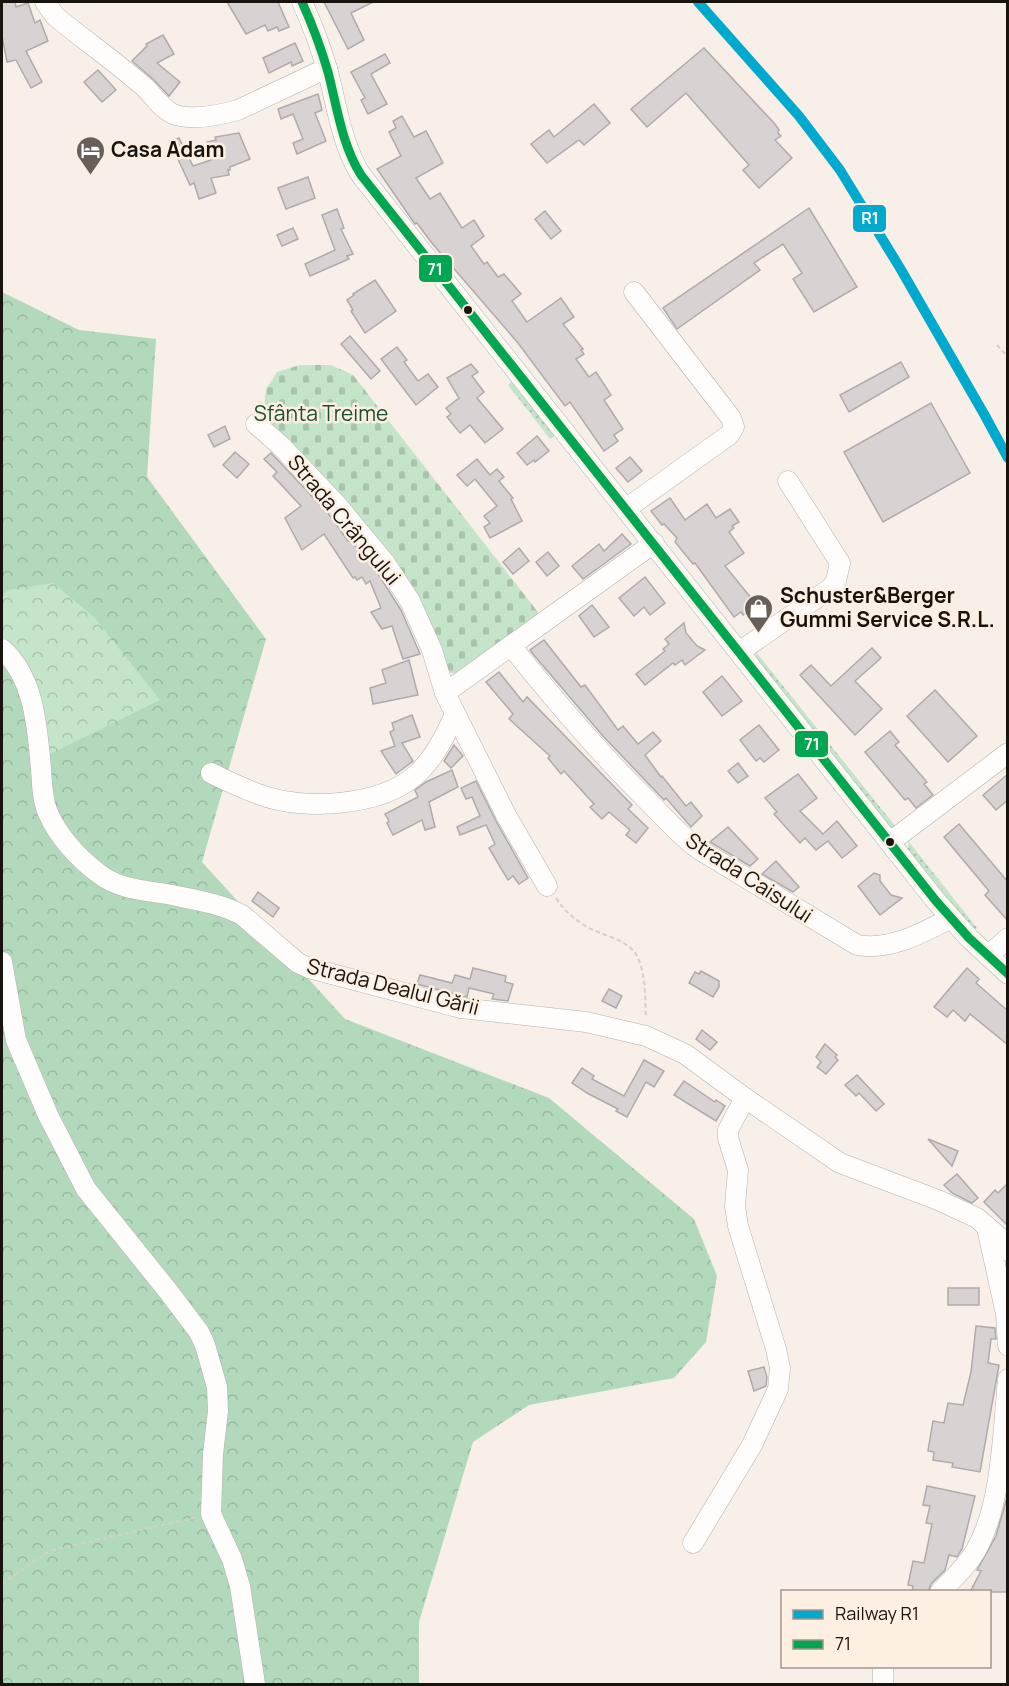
<svg xmlns="http://www.w3.org/2000/svg" width="1009" height="1686" viewBox="0 0 1009 1686" font-family="Manrope,sans-serif">
  <style>
    .grass { fill: url(#grass-dots) }
    .forest { fill: url(#forest-crowns) }
    .cemetery { fill: url(#cemetery-stones) }
    .park { fill: url(#park-crowns) }
    .building { fill: #d8d2d2; stroke: #b0aaaa; stroke-width: 1.5 }
    .lines { fill: none; stroke-linecap: round; stroke-linejoin: round }
    .minor-casing { stroke: #b6b0aa; stroke-width: 21 }
    .path { stroke: #d2d0ce; stroke-width: 2; stroke-dasharray: 4.5 3; stroke-linecap: butt }
    .minor { stroke: #fefdfc; stroke-width: 20 }
    .bus-1-casing { stroke: #fdefe2; stroke-width: 14 }
    .bus-1 { stroke: #00a651; stroke-width: 9 }
    .rail-1-casing { stroke: #fdefe2; stroke-width: 15 }
    .rail-1 { stroke: #00a9ce; stroke-width: 10 }
    .bus-dot { fill: #19130e; stroke: #fdefe2; stroke-width: 2 }
    .labels { text-anchor: middle; stroke-width: 5; stroke-linejoin: round; paint-order: stroke }
    .poi-label { font-size: 21px; font-weight: bold; fill: #19130e; stroke: #fdefe2; text-anchor: start }
    .park-label { font-size: 21px; fill: #185031; stroke: #fdefe2 }
    .street-label { font-size: 21px; fill: #19130e; stroke: #fdefe2 }
    .line-badge { stroke: #fdefe2; stroke-width: 2 }
    .badge-label { font-size: 16px; text-anchor: middle; font-weight: bold; fill: #fff }
  </style>
  <defs>
    <pattern id="grass-dots" width="8" height="8" patternUnits="userSpaceOnUse" patternTransform="scale(1.5)"><rect width="8" height="8" fill="#c4e5ca"/><path d="M2 2h.1M6 6h.1" fill="none" stroke="#a8c4ac" stroke-width="1.8" stroke-linecap="round"/></pattern>
    <pattern id="forest-crowns" width="20" height="18" patternUnits="userSpaceOnUse" patternTransform="scale(1.5)"><rect width="20" height="18" fill="#b3d9bc"/><path d="M2 6a3 3 0 1 1 6 0M12 15a3 3 0 1 1 6 0" fill="none" stroke="#99b9a0"/></pattern>
    <pattern id="cemetery-stones" width="16" height="16" patternUnits="userSpaceOnUse" patternTransform="scale(1.5)"><rect width="16" height="16" fill="#c4e5ca"/><path d="M2 7V4a2 2 0 0 1 4 0v3zM10 15v-3a2 2 0 0 1 4 0v3z" fill="#a8c4ac"/></pattern>
    <pattern id="park-crowns" width="20" height="18" patternUnits="userSpaceOnUse" patternTransform="scale(1.5)"><rect width="20" height="18" fill="#c4e5ca"/><path d="M2 6a3 3 0 1 1 6 0M12 15a3 3 0 1 1 6 0" fill="none" stroke="#a8c4ac"/></pattern>
  </defs>
  <rect width="100%" height="100%" fill="#f7efe8"/>
  <g class="grass">
    <path d="M512,381L555,436L550,439L508,385Z"/>
    <path d="M756,652L896,827L893,832L755,659Z"/>
    <path d="M909,842L977,928L973,931L907,852Z"/>
  </g>
  <path class="forest" d="M2,292L79,330L156,339L147,477L266,639L202,862L345,1019L549,1098L694,1219L717,1276L706,1342L674,1378L529,1405L473,1442L419,1622V1684H2Z"/>
  <path class="cemetery" d="M300,365H331L353,375L541,616L456,674L448,672L421,600L342,504L263,418L266,389L277,372Z"/>
  <path class="park" d="M53,583L94,617L160,700L50,754L42,705L13,648L2,639V596L8,590Z"/>
  <g class="building">
    <path d="M2,2H15L16,7L28,3L35,23L40,20L48,41L26,51L42,82L31,88L16,60L7,62L2,36Z"/>
    <path d="M227,2H278L289,27L279,31L277,27L268,31L265,25L246,34Z"/>
    <path d="M324,2H373L351,13L364,40L348,49Z"/>
    <path d="M163,35L174,54L157,63L180,82L169,96L154,80L132,61L147,46L146,44Z"/>
    <path d="M295,43L303,61L292,66L291,62L269,73L263,58Z"/>
    <path d="M704,48L774,123L779,130L778,133L781,136L775,140L792,158L759,188L743,170L749,165L686,93L647,127L631,109Z"/>
    <path d="M385,54L390,63L371,74L387,104L368,114L361,100L365,98L351,72Z"/>
    <path d="M98,70L116,90L102,102L84,82Z"/>
    <path d="M318,94L322,110L315,113L326,141L297,154L293,143L303,139L293,114L281,119L278,109Z"/>
    <path d="M594,104L610,123L584,145L579,140L547,163L531,144L549,130L554,137Z"/>
    <path d="M402,116L414,137L426,131L443,163L416,178L430,199L440,193L462,228L474,220L484,236L471,246L484,264L487,262L498,277L504,274L521,294L512,301L527,322L561,298L574,317L563,324L583,349L581,350L584,354L576,359L589,377L596,372L611,395L604,400L623,429L614,435L618,441L604,451L570,402L565,406L518,343L431,242L417,223L415,224L377,169L401,156L389,132L396,128L393,121Z"/>
    <path d="M239,133L250,159L230,167V170H228L229,175L211,178L216,193L199,199L194,183L190,185L170,142L179,138L193,166L211,160L207,142L216,140L215,137Z"/>
    <path d="M308,177L315,198L286,209L278,188Z"/>
    <path d="M809,208L857,287L814,312L793,279L802,273L783,244L754,263L760,270L677,329L663,308Z"/>
    <path d="M337,209L344,228L341,229L353,254L347,256L349,259L310,276L305,264L335,250L322,215Z"/>
    <path d="M545,211L561,231L551,239L535,219Z"/>
    <path d="M293,228L298,239L282,246L277,235Z"/>
    <path d="M375,280L396,311L365,333L351,311L353,310L347,300L354,295L353,294Z"/>
    <path d="M350,336L380,371L371,379L341,344Z"/>
    <path d="M397,347L407,360L404,362L418,381L428,374L438,387L416,405L381,359Z"/>
    <path d="M901,362L909,377L849,412L840,395Z"/>
    <path d="M471,364L478,372L472,376L484,392L477,398L503,429L485,443L470,425L460,433L447,417L451,414L446,408L459,398L447,378Z"/>
    <path d="M931,403L970,473L883,522L844,452Z"/>
    <path d="M225,426L230,439L214,447L208,435Z"/>
    <path d="M537,436L549,451L535,462L534,460L527,465L517,453Z"/>
    <path d="M235,452L249,464L237,478L223,465Z"/>
    <path d="M271,453L328,513L348,541L350,540L375,569L401,610L420,654L403,659L392,626L382,629L371,612L381,608L370,581L366,584L362,577L357,580L355,577L353,578L324,534L302,550L285,518L301,506L273,476L277,472L264,459Z"/>
    <path d="M630,457L642,471L628,482L616,468Z"/>
    <path d="M477,459L490,475L497,469L504,477L499,481L513,498L511,499L522,521L490,538L484,527L490,523L484,516L497,506L475,479L467,486L457,475Z"/>
    <path d="M670,498L685,520L707,504L716,518L730,509L739,522L732,526L734,528L729,532L744,553L725,566L765,615L756,622L748,612L743,615L741,612L734,617L695,563L693,564L675,542L677,538L664,524L662,525L651,511Z"/>
    <path d="M622,534L631,544L583,579L572,566L599,544L604,551Z"/>
    <path d="M519,548L529,561L513,574L503,562Z"/>
    <path d="M548,552L559,566L547,576L536,562Z"/>
    <path d="M645,577L665,603L650,615L644,607L634,616L619,598Z"/>
    <path d="M592,605L609,627L594,637L579,616Z"/>
    <path d="M684,623L686,633L697,646L705,650L685,665L682,660L675,665L673,663L645,685L636,674L665,651L663,649L669,644L665,639Z"/>
    <path d="M544,640L581,687L585,685L618,730L623,726L638,744L653,732L661,741L645,755L661,777L662,776L686,806L691,802L702,816L691,827L666,798L664,800L603,736L533,654L530,650Z"/>
    <path d="M872,648L881,658L855,681L882,709L855,735L800,675L811,665L831,686Z"/>
    <path d="M409,660L418,695L373,704L370,688L386,683L382,670Z"/>
    <path d="M499,672L523,702L527,697L632,805L628,809L648,828L636,843L626,835L630,830L609,812L602,819L590,807L594,804L564,771L561,774L548,758L550,756L509,719L513,714L486,682Z"/>
    <path d="M722,676L742,701L722,716L703,692Z"/>
    <path d="M935,690L977,736L948,762L907,716Z"/>
    <path d="M412,715L420,737L402,743L413,761L396,774L381,751L395,746L390,732L394,730L392,723Z"/>
    <path d="M759,725L779,750L764,762L760,758L756,761L740,740Z"/>
    <path d="M890,731L899,742L895,745L927,782L924,784L933,795L916,808L908,798L905,800L865,752Z"/>
    <path d="M454,745L463,756L451,768L444,761Z"/>
    <path d="M738,763L748,776L738,783L728,771Z"/>
    <path d="M452,770L458,787L429,802L435,827L425,830L422,820L393,835L387,823L389,821L385,814L418,797L415,790L426,782Z"/>
    <path d="M798,774L817,798L800,811L823,834L837,821L857,846L842,858L828,841L816,850L805,838L800,843L774,814L777,812L765,798Z"/>
    <path d="M1008,774V800L996,810L983,795Z"/>
    <path d="M476,781L496,821L528,878L519,884L513,876L508,880L502,870L489,848L495,844L486,825L460,835L457,827L480,816L472,797L466,799L461,788Z"/>
    <path d="M959,824L1008,882V921L985,895L989,891L944,837Z"/>
    <path d="M728,827L758,859L750,866L710,842Z"/>
    <path d="M776,861L799,887L793,892L762,874Z"/>
    <path d="M874,873L880,875V881L891,895L902,898L880,915L858,886Z"/>
    <path d="M258,892L279,908L273,917L252,901Z"/>
    <path d="M473,968L506,976L505,982L513,984L508,1001L492,999L494,994L469,988L467,997L417,984L420,975L452,983L455,975L470,979Z"/>
    <path d="M967,968L979,979L976,983L1008,1011V1045L970,1014L965,1021L953,1010L947,1017L934,1007Z"/>
    <path d="M701,971L719,981V987L713,997L689,983L695,972L699,974Z"/>
    <path d="M609,989L622,996L616,1008L602,1001Z"/>
    <path d="M702,1030L717,1042L710,1050L696,1039Z"/>
    <path d="M825,1044L837,1055L835,1057L838,1060L826,1074L817,1067L821,1062L816,1057Z"/>
    <path d="M644,1060L664,1071L654,1087L646,1082L627,1117L616,1111L618,1109L587,1093L572,1083L582,1068L594,1076L592,1079L624,1096Z"/>
    <path d="M857,1075L884,1104L876,1111L859,1093L856,1096L845,1085Z"/>
    <path d="M684,1081L715,1102L716,1100L725,1106L716,1121L674,1095Z"/>
    <path d="M928,1139L958,1151L952,1166Z"/>
    <path d="M957,1174L978,1198L972,1203L952,1193L944,1185Z"/>
    <path d="M1008,1183V1226L984,1202L995,1190L998,1193Z"/>
    <rect x="948" y="1288" width="31" height="17"/>
    <path d="M976,1326L995,1328L996,1339H991L988,1363L999,1365L980,1472L952,1467L953,1463L933,1460L934,1452L928,1451L933,1421L944,1423L948,1403L963,1405L971,1372Z"/>
    <path d="M764,1367L767,1377L766,1386L754,1391L748,1371Z"/>
    <path d="M927,1486L975,1496L962,1549L957,1557L949,1555L945,1570L931,1584L928,1592H912L913,1586L908,1585L913,1561L924,1563L932,1524L926,1523L930,1506L923,1505Z"/>
    <path d="M1008,1494V1592H970L981,1571L977,1570L996,1536Z"/>
  </g>
  <g class="lines">
    <defs>
      <g id="minor">
        <path d="M45,2L55,16C83,39 114,61 142,85C153,94 160,108 173,114C191,121 220,115 238,110L327,68"/>
        <path d="M302,2C312,24 321,48 328,72C337,107 342,145 361,175L936,901L969,938L1008,974"/>
        <path d="M256,424L280,445L337,505L385,563L410,601L432,650L445,693L506,815L547,886"/>
        <path d="M627,508L729,435L734,427L731,418L634,292"/>
        <path d="M511,646C554,699 598,752 647,800C664,817 680,836 700,850L857,945C890,951 922,933 951,918"/>
        <path d="M2,649C35,678 37,728 41,768C42,783 42,799 48,813C58,836 78,858 98,873C118,889 142,890 167,894C191,899 220,903 242,915L298,963L309,968L461,1008L586,1022L646,1036L685,1054L745,1098L840,1163L938,1200L977,1218L999,1237L1008,1251"/>
        <path d="M739,652L831,588L836,581L840,563L788,481"/>
        <path d="M445,693L654,543"/>
        <path d="M211,773C227,781 244,789 261,795C304,811 381,806 416,775C434,759 446,735 455,714"/>
        <path d="M890,842L1008,753"/>
        <path d="M988,956L1008,938"/>
        <path d="M2,962L16,1040L48,1115L86,1189L168,1291L199,1332L205,1345L217,1387L218,1411L213,1454L211,1514L232,1559L240,1586L255,1684"/>
        <path d="M987,1228L1006,1314L1008,1346"/>
        <path d="M693,1543L752,1445L778,1389L780,1368L776,1349L738,1226L735,1206L738,1170L728,1138V1130L745,1098"/>
        <path d="M940,1592C953,1579 967,1566 976,1550C1002,1505 1003,1431 1008,1379"/>
        <path d="M883,1684V1666"/>
      </g>
    </defs>
    <use href="#minor" class="minor-casing"/>
    <g class="path">
      <path d="M997,345L1008,357"/>
      <path d="M556,898C565,912 576,921 591,929C607,937 630,940 638,958C646,976 645,999 646,1018"/>
      <path d="M2,1584L49,1551L197,1517"/>
    </g>
    <use href="#minor" class="minor"/>
    <defs>
      <path id="bus-1" d="M302,2C312,24 321,48 328,72C337,107 342,145 361,175L936,901L969,938L1008,974"/>
    </defs>
    <use href="#bus-1" class="bus-1-casing"/>
    <use href="#bus-1" class="bus-1"/>
    <defs>
      <path id="rail-1" d="M698,2L799,116L840,170L900,268L984,414L1008,458"/>
    </defs>
    <use href="#rail-1" class="rail-1-casing"/>
    <use href="#rail-1" class="rail-1"/>
  </g>
  <defs>
    <symbol id="hotel-pin" viewBox="-11 -11 22 30"><path d="M0 17L-7.5 6A9.5 9.5 0 1 1 7.5 6Z" fill="#67605a" stroke="#fdefe2"/><path d="M-6-4.5h1.5V1H6V5H4.5V3h-9V5H-6ZM-4 0a1.8 1.8 0 1 1 3.6 0ZM.5 0V-2.5h3Q6-2.5 6 0Z" fill="#fff"/></symbol>
    <symbol id="shop-pin" viewBox="-11 -11 22 30"><path d="M0 17L-7.5 6A9.5 9.5 0 1 1 7.5 6Z" fill="#67605a" stroke="#fdefe2"/><path d="M-5-2.5h2.3a2.7 3.5 0 0 1 5.4 0H5L5.5 6h-11ZM-1.5-2.5h3a1.5 2.3 0 0 0-3 0Z" fill="#fff"/></symbol>
  </defs>
  <g fill-rule="evenodd">
    <use href="#hotel-pin" x="74" y="134" width="33" height="45"/>
    <use href="#shop-pin" x="742" y="592" width="33" height="45"/>
  </g>
  <g class="bus-dot">
    <circle cx="468" cy="310" r="5"/>
    <circle cx="890" cy="842" r="5"/>
  </g>
  <g class="labels">
    <g class="poi-label">
      <text x="111" y="157">Casa Adam</text>
      <text x="780" y="603">Schuster&amp;Berger<tspan x="780" dy="24">Gummi Service S.R.L.</tspan></text>
    </g>
    <g class="park-label">
      <text x="321" y="421">Sfânta Treime</text>
    </g>
    <g class="street-label">
      <text transform="translate(344 520) rotate(50)" y="7">Strada Crângului</text>
      <text transform="translate(749 878) rotate(33)" y="7">Strada Caisului</text>
      <text transform="translate(393 987) rotate(14)" y="7">Strada Dealul Gării</text>
    </g>
  </g>
  <g class="line-badge">
    <rect x="852" y="204" width="35" height="29" rx="6" fill="#00a9ce"/>
    <rect x="418" y="254" width="35" height="29" rx="6" fill="#00a651"/>
    <rect x="794" y="730" width="35" height="28" rx="6" fill="#00a651"/>
  </g>
  <g class="badge-label">
    <text x="870" y="224">R1</text>
    <text x="435" y="275">71</text>
    <text x="812" y="750">71</text>
  </g>
  <rect width="1009" height="1686" fill="none" stroke="#19130e" stroke-width="6"/>
  <rect x="781" y="1590" width="210" height="78" fill="#fdefe2" stroke="#a2978d" stroke-width="1.5"/>
  <rect x="793" y="1610" width="30" height="9" fill="#00a9ce" stroke="#a2978d" stroke-width="1.5"/>
  <text x="835" y="1620" font-size="18" fill="#19130e">Railway R1</text>
  <rect x="793" y="1640" width="30" height="9" fill="#00a651" stroke="#a2978d" stroke-width="1.5"/>
  <text x="835" y="1650" font-size="18" fill="#19130e">71</text>
</svg>
